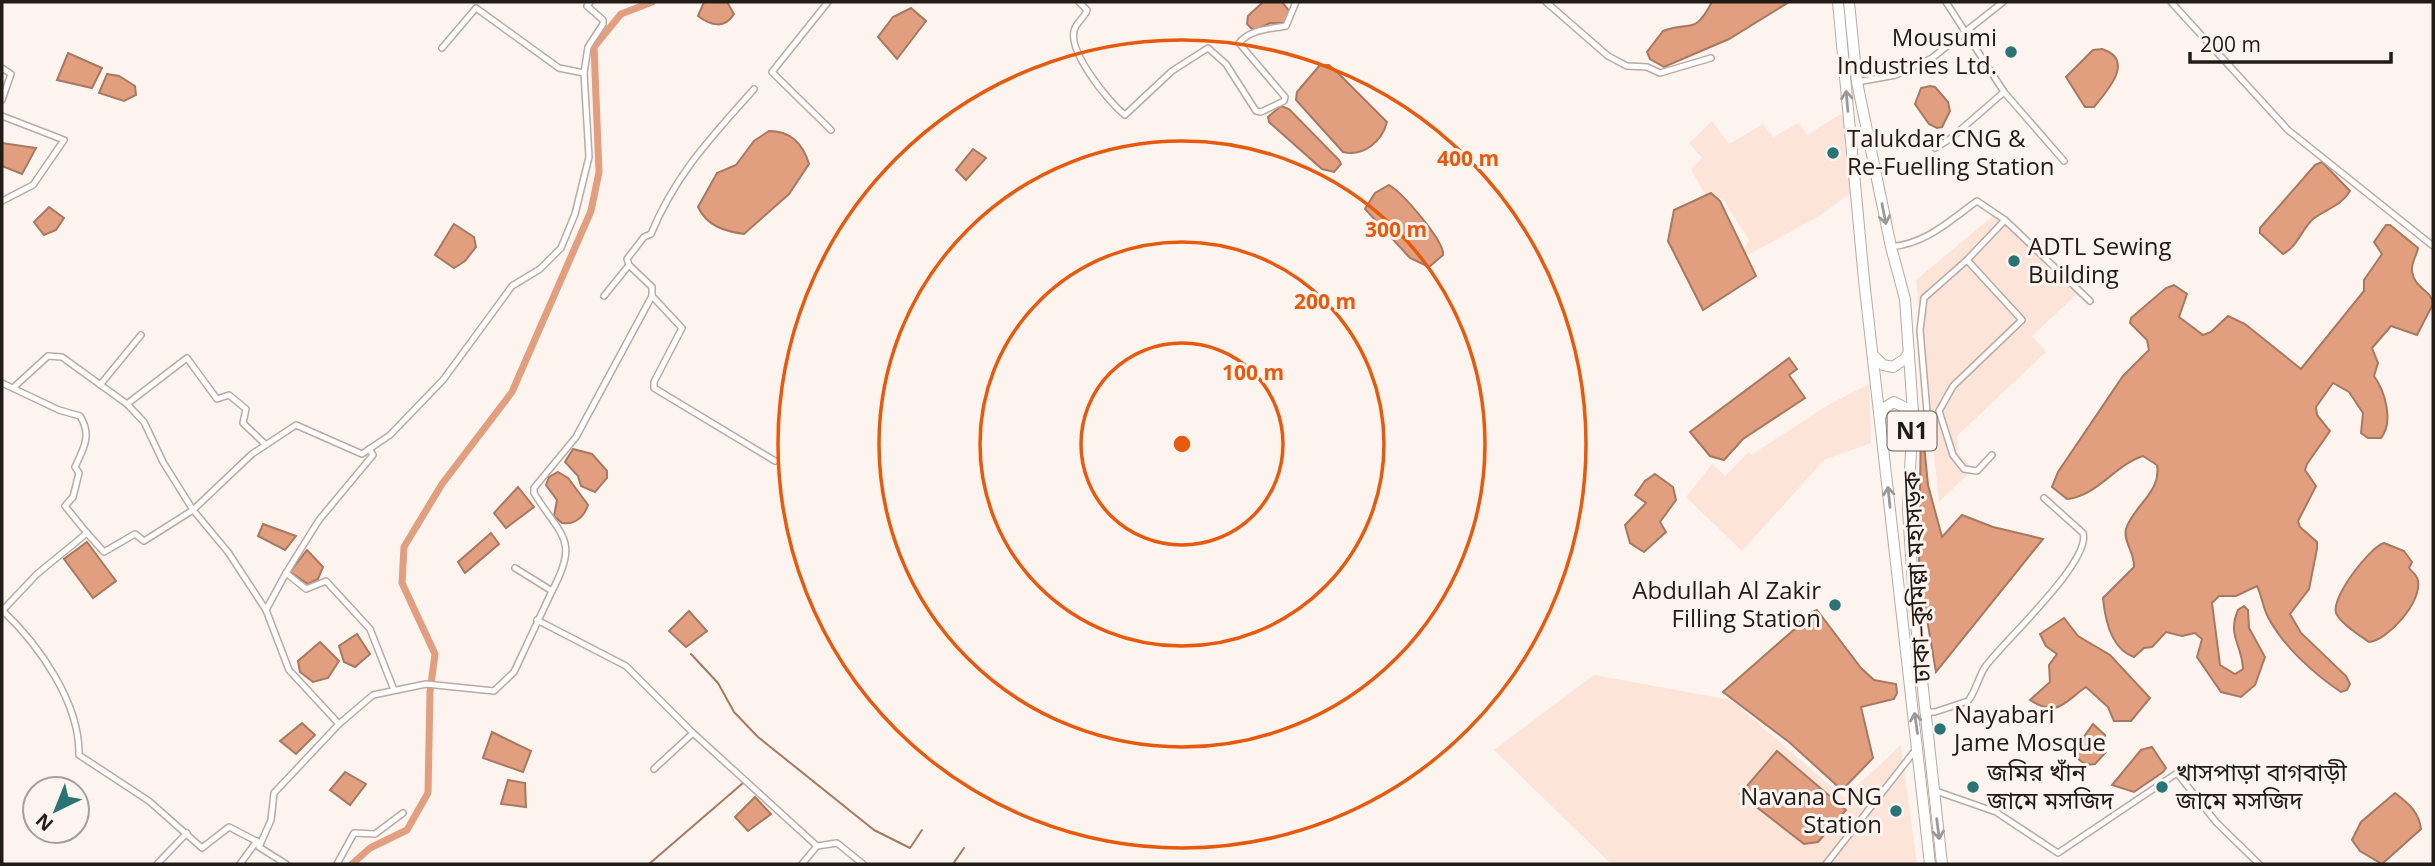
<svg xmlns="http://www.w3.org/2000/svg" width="2435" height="866" viewBox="0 0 2435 866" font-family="'Open Sans','Noto Sans Bengali',sans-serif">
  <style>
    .built { fill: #fce4d8 }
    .water { fill: #e19f7f; stroke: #a87860; stroke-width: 2 }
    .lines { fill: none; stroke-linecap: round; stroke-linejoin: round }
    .stream { stroke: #a87860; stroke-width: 2 }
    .canal { stroke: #e19f7f; stroke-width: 7 }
    .minor-casing { stroke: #baaaa3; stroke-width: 8 }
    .trunk-casing { stroke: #baaaa3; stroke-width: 12 }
    .minor { stroke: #fff; stroke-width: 5 }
    .trunk { stroke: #fff; stroke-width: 10 }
    .oneway { stroke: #9c9998 }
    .ring { fill: none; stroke: #e8590c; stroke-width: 3.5 }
    .poi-dot { fill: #2a7476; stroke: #fef4ef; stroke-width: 2.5 }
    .labels { text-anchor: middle; stroke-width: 6; stroke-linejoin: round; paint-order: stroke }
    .shield { fill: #fef4ef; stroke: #645d59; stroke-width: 2 }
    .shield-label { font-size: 23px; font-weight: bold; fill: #221c19 }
    .poi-label { font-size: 24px; fill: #221c19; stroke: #fef4ef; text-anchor: start }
    .street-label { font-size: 24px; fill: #221c19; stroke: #fef4ef }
    .centre { fill: #e8590c; stroke: #fef4ef; stroke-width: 3.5 }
    .ring-label { font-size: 21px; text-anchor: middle; font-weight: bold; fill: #e8590c; stroke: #fef4ef; stroke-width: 6; stroke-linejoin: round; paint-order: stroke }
  </style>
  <rect width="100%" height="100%" fill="#fef4ef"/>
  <g class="built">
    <path d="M1847,110L1855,190L1819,216L1748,255L1743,251L1749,240L1722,198L1709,202L1691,169L1702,158L1689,143L1712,121L1729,144L1763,124L1773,137L1799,123L1807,135Z"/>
    <path d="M1995,214L2009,218L2079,292L2032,336L2046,352L1957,436L1958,453L1973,469L1939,502L1916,280Z"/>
    <path d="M1869,384L1871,443L1824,460L1742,551L1686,497L1712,464L1725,476L1749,452L1751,455L1828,405Z"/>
    <path d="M1594,675L1731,700L1844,798L1901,745L1917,864H1611L1494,750Z"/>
  </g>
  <g class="water">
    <path d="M704,2H727L734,14C725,29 711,26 698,16Z"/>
    <path d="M1263,2H1282L1290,12L1286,23H1270L1254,31L1247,24L1248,16Z"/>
    <path d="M1712,2H1789L1729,39L1664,67L1650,59L1647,52L1663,31C1692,20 1693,37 1712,2Z"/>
    <path d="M911,8L926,21L897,59L878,37L893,17Z"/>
    <path d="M2102,49C2136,60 2107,91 2094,107H2085L2066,77L2093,50Z"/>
    <path d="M68,53L102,68L92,88L57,80Z"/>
    <path d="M1320,65H1329L1336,71L1387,122C1382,141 1364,157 1343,152L1296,100L1297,92Z"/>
    <path d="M107,74L119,76L135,86L136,95L124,101L99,93Z"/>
    <path d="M1930,86L1935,87L1948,102L1950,111L1942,127L1937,128L1929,124L1915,104L1921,88Z"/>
    <path d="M1281,106L1289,109L1339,160L1341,164L1334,172L1322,169L1269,122L1268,117Z"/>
    <path d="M769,131C791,131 803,144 809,164L789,194L744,234C724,231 707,226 698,207L717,173L736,165L754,141Z"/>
    <path d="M2,143L36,148L22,174L2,166Z"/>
    <path d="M973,149L986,158L966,180L956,170Z"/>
    <path d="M2322,162L2350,191C2341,206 2326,209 2313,219C2301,230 2298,246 2283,254L2260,233V228L2315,165Z"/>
    <path d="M1389,185C1403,193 1445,242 1443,255L1429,267L1410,258L1365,209L1375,193Z"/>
    <path d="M1711,193L1720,201L1756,276L1703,310L1668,241L1674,210Z"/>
    <path d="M49,207L64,218L56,230L44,235L34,222Z"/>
    <path d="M454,224L474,237L476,247L465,261L454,268L435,255Z"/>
    <path d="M2386,225H2390L2418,248C2417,255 2411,262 2412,271C2414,289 2433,291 2433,304L2417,335L2391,326L2372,348L2378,363L2374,376C2385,391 2394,422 2381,438H2368L2361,433L2363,413L2349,392L2333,383L2316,407L2317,415L2330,431L2307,464L2305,470L2316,486L2298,521L2300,527L2317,542V549L2309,589L2290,614L2301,633L2346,676L2350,684L2347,690L2341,692C2314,674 2283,646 2268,617C2263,608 2262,596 2257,586L2236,596H2219L2212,603L2220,665L2235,674L2243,669C2242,644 2227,636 2238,610L2244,606L2248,610L2249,628L2265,657L2255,685L2241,697L2221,692L2197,657L2202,639L2195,633L2182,636L2166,632L2152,647L2144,648L2134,657C2111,649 2105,620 2103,598L2134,567C2135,553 2123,542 2126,529C2133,506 2162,492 2157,465L2143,456C2115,465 2097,496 2067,499L2052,487L2058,472L2123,376L2149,350L2147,340L2130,323L2131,318L2166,288L2174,285L2187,294L2179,317L2203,335L2211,332L2228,316L2245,324L2301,369L2364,291V280L2382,254L2374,242Z"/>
    <path d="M1789,358L1797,369L1789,375L1805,398L1743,439L1724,460L1710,456L1690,432Z"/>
    <path d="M1921,414L1928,485L1942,537L1962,515L1993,527L2043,539L1936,672L1919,572Z"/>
    <path d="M573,449L592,454L607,471V478L595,492L581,486L578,476L565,462Z"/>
    <path d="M558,472L568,478L588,505C584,517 575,525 562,523L554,516L557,500L546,485L549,477Z"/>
    <path d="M1655,474L1673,487L1676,500L1660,522L1666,532L1644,552L1630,543L1625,525L1646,503L1635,495L1645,481Z"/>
    <path d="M518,487L534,507L506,528L494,513Z"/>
    <path d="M263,524L296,536L285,550L258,536Z"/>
    <path d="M491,533L499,544L465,573L458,562Z"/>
    <path d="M87,542L116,581L93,598L64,559Z"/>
    <path d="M2384,543L2404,551L2412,562L2409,568C2412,572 2418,576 2418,581C2422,602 2388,640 2369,642C2359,635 2340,623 2336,613C2331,597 2370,547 2384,543Z"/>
    <path d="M307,550L323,567L318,579L308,584L290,572Z"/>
    <path d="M1817,610L1861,668L1874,680L1896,684L1897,693L1894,699L1861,707L1873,758L1842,790L1789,742L1723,692L1797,627L1803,616Z"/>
    <path d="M689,611L707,631L686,647L669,631Z"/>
    <path d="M2064,618L2078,636L2110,655L2150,698L2131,721H2114L2108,707L2086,687C2063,703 2058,718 2030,700L2050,682L2049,665L2057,654L2046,646L2040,634Z"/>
    <path d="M357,634L370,654L355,667L344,662L339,646Z"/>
    <path d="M320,642L339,661L328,678L313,682L300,672L298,661Z"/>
    <path d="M302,723L315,735L296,754L280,741Z"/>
    <path d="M2093,724L2105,735L2103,743L2106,752L2095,764C2084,766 2078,760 2073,752Z"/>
    <path d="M492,732L531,751L523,772L483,758Z"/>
    <path d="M2152,747L2166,768L2163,772L2134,792L2112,785L2141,750Z"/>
    <path d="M1777,751L1846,810L1818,842L1804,844L1740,794Z"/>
    <path d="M345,772L366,784L350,805L330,790Z"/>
    <path d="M508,780L525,783L526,807L501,804Z"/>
    <path d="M2395,793C2408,803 2419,812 2421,829L2382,864L2360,851L2352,840L2361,822Z"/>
    <path d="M755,797L771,814L748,831L735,817Z"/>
  </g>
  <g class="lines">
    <g class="stream">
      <path d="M691,654L718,683L734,712L758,737L874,830L910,848L922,830"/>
      <path d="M649,864L743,783"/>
      <path d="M953,864L964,848"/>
    </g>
    <path class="canal" d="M352,864L370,848L407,830L428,793L430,692L435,654L402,583L404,547L442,484L512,392L591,211L599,172L594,47L621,14L652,2"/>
    <defs>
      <g id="minor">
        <path d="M828,2L772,72L831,130"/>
        <path d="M1079,2L1087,10C1085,17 1078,21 1075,28C1065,49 1110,104 1125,115L1172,71L1208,48L1226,64L1256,111L1261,112L1284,101L1285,97L1239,43C1250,29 1271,29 1286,26L1296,2"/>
        <path d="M1546,2L1608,56L1627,66L1647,67L1660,73L1711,58"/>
        <path d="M1946,2L2004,92L2064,161"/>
        <path d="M2171,2L2288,130L2433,246"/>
        <path d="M442,48L476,8L559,68L584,73"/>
        <path d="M2,68L11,74L2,100"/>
        <path d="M1857,82L1896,75L1932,58L2003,2"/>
        <path d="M2,116L64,140L33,185L2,201"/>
        <path d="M1935,148L1950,139L2004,92"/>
        <path d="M1891,247C1927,243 1948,222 1977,201L2005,220L2090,301"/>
        <path d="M1967,260L2022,320L1953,386L1939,411L1953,455L1964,469L1977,471L1992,455"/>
        <path d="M604,296L629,265"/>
        <path d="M652,296L682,328L654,382V388L775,461"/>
        <path d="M2,383L59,410L80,416C92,435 84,448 75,467L79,473L73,497L65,506L87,533"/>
        <path d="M100,385L141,335"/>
        <path d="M13,388L48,356L62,357L127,404L187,358L217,399L229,395L246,409L243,423L265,444"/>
        <path d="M127,404L144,422L163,462L193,510L228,552L266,610L286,573L306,589L326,581L370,629L394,690"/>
        <path d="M1927,412L1920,330L1924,298L1967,260L2005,220"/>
        <path d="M515,568L552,591C580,539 561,537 534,493V488L576,437L652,296V287L629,265L627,259L644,237L651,234C676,173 712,137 754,89"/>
        <path d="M286,573L319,520L373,455L369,449"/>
        <path d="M266,610L289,670L339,724"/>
        <path d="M2,611L37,574L87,533L104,552L135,534L144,541L193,510L252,454L296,425L362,454L390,435L443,380L512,286L540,269L561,248L575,214L589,157L584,73L588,47L603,24V20L587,6L590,2"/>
        <path d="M3,611C39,645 80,703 79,755L149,801L202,848L229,827L260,843"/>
        <path d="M537,620L626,666L693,733L817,846L837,843L863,864"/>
        <path d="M1925,712H1935L1968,701C1976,691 1978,678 1985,667C2003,642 2092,561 2083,533L2044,498"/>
        <path d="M654,769L693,733"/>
        <path d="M1933,790L1996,812L2058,853L2177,773L2216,822L2259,864"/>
        <path d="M157,864L187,833"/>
        <path d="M240,864L257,841"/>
        <path d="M286,864L259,847L271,820L274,793L339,724L373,695L426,684L494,691L514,672L552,591"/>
        <path d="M337,864L354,833L375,834L403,813"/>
        <path d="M802,864L817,846"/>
        <path d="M1826,864L1917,748"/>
      </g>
      <g id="trunk">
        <path d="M1838,2L1864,280L1930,864"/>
        <path d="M1849,2L1857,82L1891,247L1905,299L1913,412L1908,510L1915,615L1942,864"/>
        <path d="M1873,355L1883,365L1893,367L1905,359L1909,352"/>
        <path d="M1880,417L1884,408L1894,402L1913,412"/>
      </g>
    </defs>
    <use href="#minor" class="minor-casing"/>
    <use href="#trunk" class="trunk-casing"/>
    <use href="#minor" class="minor"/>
    <use href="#trunk" class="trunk"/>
  </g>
  <defs><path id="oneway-shaft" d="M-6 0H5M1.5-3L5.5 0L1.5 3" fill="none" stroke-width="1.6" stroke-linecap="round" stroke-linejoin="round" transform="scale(1.75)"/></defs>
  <g class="oneway">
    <use href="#oneway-shaft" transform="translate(1847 101) rotate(-95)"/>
    <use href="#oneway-shaft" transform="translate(1884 214) rotate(79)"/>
    <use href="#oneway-shaft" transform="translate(1889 497) rotate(-96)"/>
    <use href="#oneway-shaft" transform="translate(1916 723) rotate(-98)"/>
    <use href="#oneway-shaft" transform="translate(1938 829) rotate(83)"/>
  </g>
  <g class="ring">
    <circle cx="1182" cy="444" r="101"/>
    <circle cx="1182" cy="444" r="202"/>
    <circle cx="1182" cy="444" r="303"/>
    <circle cx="1182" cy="444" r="404"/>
  </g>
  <g class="poi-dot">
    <circle cx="2011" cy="52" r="7"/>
    <circle cx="1833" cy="153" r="7"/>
    <circle cx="2014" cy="261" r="7"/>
    <circle cx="1835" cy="605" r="7"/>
    <circle cx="1940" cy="729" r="7"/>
    <circle cx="1973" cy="787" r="7"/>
    <circle cx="2162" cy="787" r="7"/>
    <circle cx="1896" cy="811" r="7"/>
  </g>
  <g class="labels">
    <rect class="shield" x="1887.5" y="411.5" width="49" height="39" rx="5"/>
    <g class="shield-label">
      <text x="1912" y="439">N1</text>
    </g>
    <g class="poi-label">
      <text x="1997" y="46" text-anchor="end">Mousumi<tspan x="1997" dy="28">Industries Ltd.</tspan></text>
      <text x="1847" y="147">Talukdar CNG &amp;<tspan x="1847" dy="28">Re-Fuelling Station</tspan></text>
      <text x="2028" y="255">ADTL Sewing<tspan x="2028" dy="28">Building</tspan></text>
      <text x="1821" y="599" text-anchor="end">Abdullah Al Zakir<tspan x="1821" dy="28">Filling Station</tspan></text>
      <text x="1954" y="723">Nayabari<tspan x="1954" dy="28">Jame Mosque</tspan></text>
      <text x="1987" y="781">জমির খাঁন<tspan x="1987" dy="28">জামে মসজিদ</tspan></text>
      <text x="2176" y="781">খাসপাড়া বাগবাড়ী<tspan x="2176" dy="28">জামে মসজিদ</tspan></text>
      <text x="1882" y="805" text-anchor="end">Navana CNG<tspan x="1882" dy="28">Station</tspan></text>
    </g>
    <g class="street-label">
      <text transform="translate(1917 577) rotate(-93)" y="8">ঢাকা–কুমিল্লা মহাসড়ক</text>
    </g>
  </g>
  <circle cx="1182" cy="444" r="10" class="centre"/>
  <g class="ring-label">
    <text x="1468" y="166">400 m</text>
    <text x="1396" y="237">300 m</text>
    <text x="1325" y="309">200 m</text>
    <text x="1253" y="380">100 m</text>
  </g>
  <rect width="2435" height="866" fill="none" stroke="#221c19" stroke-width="7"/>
  <g transform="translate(56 810) rotate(223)"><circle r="33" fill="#fef4ef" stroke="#a69e99" stroke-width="2"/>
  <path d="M0-5L12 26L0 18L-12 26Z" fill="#2a7476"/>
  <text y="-10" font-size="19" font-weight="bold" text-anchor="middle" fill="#221c19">N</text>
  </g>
  <path d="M2190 52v10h201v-10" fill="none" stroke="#221c19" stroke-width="3.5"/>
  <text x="2200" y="52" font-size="21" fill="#221c19" stroke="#fef4ef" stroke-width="5" paint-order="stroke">200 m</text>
</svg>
